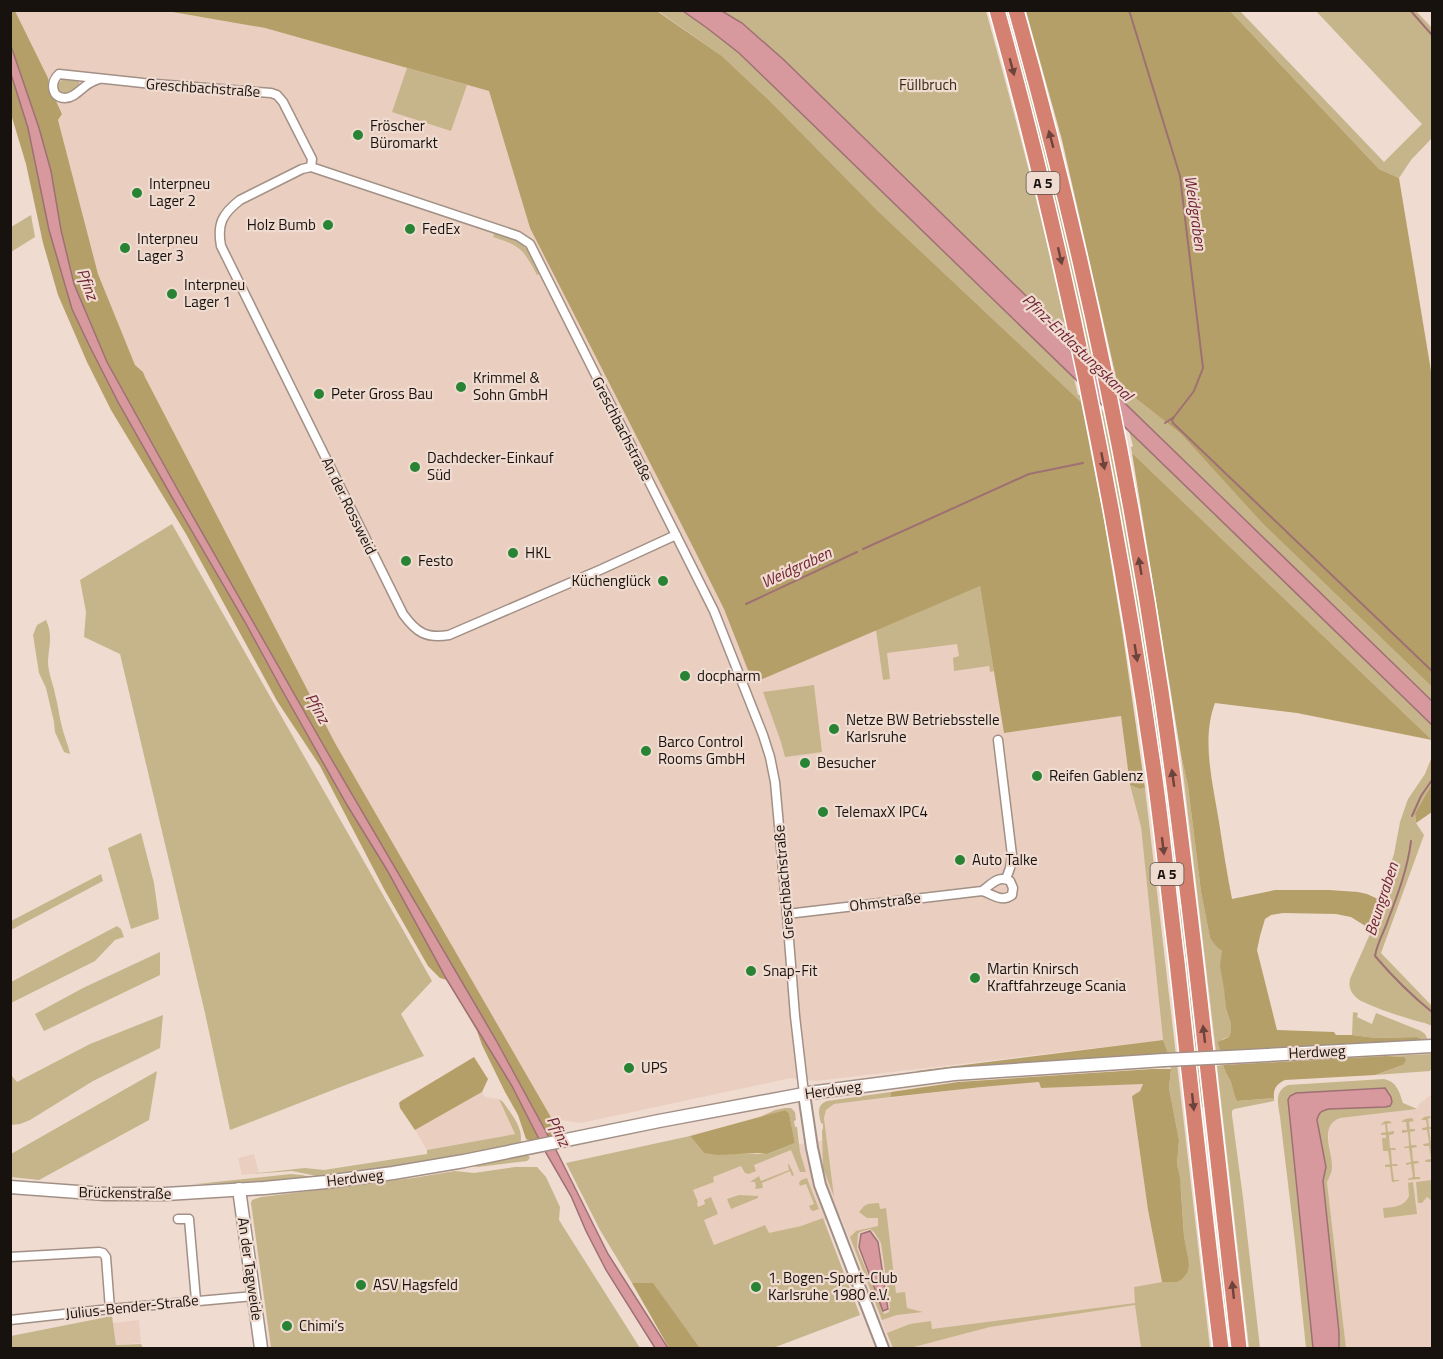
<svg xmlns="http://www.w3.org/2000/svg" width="1443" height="1359" viewBox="0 0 1443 1359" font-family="'Titillium Web',sans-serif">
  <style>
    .built { fill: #eacfc0 }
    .green { fill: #c6b58b; fill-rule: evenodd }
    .forest { fill: #b59f68 }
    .water { fill: #d7989e; stroke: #9e7073; stroke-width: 1.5 }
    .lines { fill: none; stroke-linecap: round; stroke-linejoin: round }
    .stream { stroke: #9e7073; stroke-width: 2 }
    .minor-casing { stroke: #a29086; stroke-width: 11 }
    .tertiary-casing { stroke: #a29086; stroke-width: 14 }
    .secondary-casing { stroke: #a29086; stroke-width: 15 }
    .motorway-casing { stroke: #fff; stroke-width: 18 }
    .minor { stroke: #fff; stroke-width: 8 }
    .tertiary { stroke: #fff; stroke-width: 10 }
    .secondary { stroke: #fff; stroke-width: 12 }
    .motorway { stroke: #d58172; stroke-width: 15 }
    .secondary-bridge-casing { stroke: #a29086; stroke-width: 15; stroke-linecap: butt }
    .secondary-bridge { stroke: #fff; stroke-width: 12 }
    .oneway { fill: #6d443b }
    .poi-dot { fill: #288434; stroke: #efdbd0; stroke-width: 2 }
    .labels { text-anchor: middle; stroke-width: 4.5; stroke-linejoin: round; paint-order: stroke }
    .shield { fill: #efdbd0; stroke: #584e48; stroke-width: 1.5 }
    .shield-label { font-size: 14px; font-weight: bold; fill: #18120e }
    .park-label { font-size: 15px; fill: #33290f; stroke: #efdbd0 }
    .street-label { font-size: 15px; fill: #18120e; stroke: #efdbd0 }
    .poi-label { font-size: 15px; fill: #18120e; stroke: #efdbd0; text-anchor: start }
    .water-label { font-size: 16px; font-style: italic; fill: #722635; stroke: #efdbd0 }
  </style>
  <rect width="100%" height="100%" fill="#efdbd0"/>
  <g class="built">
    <path d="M167,10L265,28L489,91L530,228L980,585L1004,732L1121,716L1130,785L1141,827L1163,1040L816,1081L791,1078L581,1123L552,1119L335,743L145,377L143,372L135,365L98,275L58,120L62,113L50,87L48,78L15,11Z"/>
    <path d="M1040,1082L1041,1088L1143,1084L1140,1091L1132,1096L1148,1210L1162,1282L1134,1287L1141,1348H892L840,1215L824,1221L771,1233L718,1264L680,1189L793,1145L827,1140L824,1118L826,1110L834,1104L982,1087Z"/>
    <path d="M482,1092L485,1097L499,1099L516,1134L427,1150L415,1130Z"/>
    <path d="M1432,1094V1348H1346L1327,1182L1332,1169L1328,1131L1329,1126L1332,1122L1340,1118L1417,1109L1419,1104Z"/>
    <path d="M254,1154L259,1173L242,1175L238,1158Z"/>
    <path d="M139,1320L141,1343L116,1345L113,1323Z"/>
  </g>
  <g class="green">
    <path d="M658,11H683L707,28L739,53L1074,378L1078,395H1080L1081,402L878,211L770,101L722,56Z"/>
    <path d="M722,11H986C1009,94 1032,178 1051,262C1057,291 1065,318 1069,347L1054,323L835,109L762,40L742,23Z"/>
    <path d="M1005,11H1008C1043,128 1071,249 1096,369L1092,366L1045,159Z"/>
    <path d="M1230,11H1240L1384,162L1422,124L1316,11H1416L1432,28V138L1411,160L1399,178L1379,169Z"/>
    <path d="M407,68L467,85L451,131L392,112Z"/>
    <path d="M66,78L78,80L80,85L70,93L65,94L59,90L58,84L62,80Z"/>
    <path d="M31,215L35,237L11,252V227Z"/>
    <path d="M495,232C524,242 527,246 541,273L537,275C523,249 521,246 493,237Z"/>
    <path d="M1120,386L1181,434L1262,523L1432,687V701L1237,511L1123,402Z"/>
    <path d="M1101,409L1104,412L1107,422C1135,574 1159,725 1177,878H1175L1145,655L1129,561Z"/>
    <path d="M1129,431L1432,725V740L1132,453L1131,447L1133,446Z"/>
    <path d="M172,524L432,981L401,1014L424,1056L343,1086L230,1130L205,1013L120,654L84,637L86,612L80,580Z"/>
    <path d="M980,585L994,671L990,672L989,666L954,671L953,658L959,656L957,644L887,653L890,679L883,680L876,630Z"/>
    <path d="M46,620C53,634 49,646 48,661C48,673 53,683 55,694C58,705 59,716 62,727C64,736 68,744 70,754L64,752L55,732L54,722L46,688L39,673L33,635L37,625Z"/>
    <path d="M814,685L822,752L785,757L781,742L763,692Z"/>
    <path d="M1432,747V784L1415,813L1416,823L1424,835L1381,953L1432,1006V1026C1425,1022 1418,1022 1410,1019C1393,1014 1376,1008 1361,1001C1352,995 1348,989 1350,979L1370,934V918L1377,904L1394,854L1400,822L1408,799L1425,774L1431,759Z"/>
    <path d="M1181,755L1188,786L1201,892L1210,938L1222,951L1226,1009L1231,1024V1031L1229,1037L1223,1039L1219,1046L1220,1052H1216Z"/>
    <path d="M1130,785L1140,789L1145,788L1210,1348H1141L1135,1305L990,1327L910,1348H893L887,1333L910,1324L931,1321L932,1329L1135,1303L1134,1287L1162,1282H1177L1188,1257L1184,1236L1181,1191L1177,1164L1179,1140L1169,1088L1171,1069L1169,1055L1163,1040L1141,827Z"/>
    <path d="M141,833L154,883L159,919L131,929L108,848Z"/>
    <path d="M101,874L103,881L11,930V921Z"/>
    <path d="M1179,908H1181L1203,1107H1201Z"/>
    <path d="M117,926L121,929L124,937L115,940L95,961L11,1003V982Z"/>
    <path d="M160,952V975L44,1031L35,1014L83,988Z"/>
    <path d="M1353,1012L1358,1013L1357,1017L1372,1024L1376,1013L1421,1031L1425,1034L1428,1040L1422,1043L1417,1037L1376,1038L1352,1035Z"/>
    <path d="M163,1015L160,1048L93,1081L30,1120L20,1124L11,1125V1075L17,1082L90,1044Z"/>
    <path d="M1432,1054V1068L1430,1071L1375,1075L1403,1065L1404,1057L1386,1056Z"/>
    <path d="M1223,1065C1225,1071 1227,1075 1230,1080C1233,1087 1233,1094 1237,1101L1274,1098V1101L1234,1109L1232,1111V1115L1243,1198L1260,1348H1249L1217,1066Z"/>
    <path d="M157,1071L149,1120L39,1180L11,1177V1154Z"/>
    <path d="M1384,1079C1397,1082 1399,1091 1403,1103L1417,1109L1340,1118C1318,1126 1333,1151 1332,1168C1332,1172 1329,1178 1327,1182L1346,1348H1339V1332L1323,1181L1326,1167L1317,1120C1319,1112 1321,1111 1329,1109L1385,1107L1288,1100L1313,1348H1306L1295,1242L1280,1117C1278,1104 1274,1091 1288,1085Z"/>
    <path d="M891,1092V1097L834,1104L826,1110L824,1118L834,1197L823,1168L822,1130L823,1129V1124L821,1123C819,1114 816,1105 827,1101Z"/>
    <path d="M499,1099L503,1102C511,1114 525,1129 520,1145L428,1163L322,1177L292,1171L249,1174L305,1168L324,1170L427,1154V1150L515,1134Z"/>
    <path d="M785,1108H791L795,1112L796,1120L794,1121L795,1127H797L800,1152L806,1172H800L791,1150L754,1165L756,1171L749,1174L745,1173L741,1166L713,1177L714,1182L693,1190L698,1202L697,1203L698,1207L705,1204L704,1200L711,1197L718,1214L704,1220L714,1245L765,1225L769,1233L801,1226L823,1218L860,1315L773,1348H700L653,1284L632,1283L600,1230L566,1163L690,1136L704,1153L767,1154L795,1143L789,1113L785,1110L760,1117L775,1110Z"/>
    <path d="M1429,1116L1432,1117L1428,1119L1429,1127H1432V1129H1429L1431,1143H1432L1431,1146L1432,1174L1431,1162H1426L1425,1160L1431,1159L1429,1146H1424L1423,1144L1429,1143L1427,1130H1422V1128L1427,1127L1426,1120H1421L1424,1117Z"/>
    <path d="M1412,1118L1414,1121L1409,1122L1410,1129H1415V1131L1410,1132L1411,1145H1416L1417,1147L1412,1148L1413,1161H1418L1419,1163L1414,1164L1415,1177H1420V1179L1408,1180V1179L1413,1177L1411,1164L1406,1165V1163L1411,1162L1409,1148H1404V1147L1409,1146L1408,1132L1402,1133V1130H1407L1406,1122H1401L1405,1119Z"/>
    <path d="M1385,1121H1389L1392,1123L1387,1124L1388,1132L1394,1131V1134L1389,1135L1390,1148H1395L1396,1150H1391L1392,1164H1397L1398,1166H1392L1394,1180H1399V1181L1392,1182L1390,1167H1385V1165L1390,1164L1388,1151H1383L1382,1138H1386V1135H1381V1133L1386,1132L1385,1124L1380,1125Z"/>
    <path d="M528,1155L530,1158L527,1161L478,1167L472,1166L473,1165Z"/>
    <path d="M789,1164L794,1175L792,1176L790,1171L762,1183L763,1188L755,1189L756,1186L755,1182H750L759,1176L761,1181L789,1170L788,1165Z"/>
    <path d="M515,1167H537L546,1177L560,1207L559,1220L640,1348H271L251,1203L252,1200L261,1197L413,1178L455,1171L474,1173Z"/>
    <path d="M291,1174L302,1175L313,1178L248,1183L196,1184Z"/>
    <path d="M807,1178L819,1209L813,1211L811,1210L809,1206L814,1204L806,1184L800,1186L799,1183L801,1180Z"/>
    <path d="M1432,1180V1201L1427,1197L1422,1203H1418L1416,1182Z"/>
    <path d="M1413,1182L1417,1214L1384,1218L1383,1208C1394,1207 1404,1207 1409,1196L1408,1183Z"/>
    <path d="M739,1195L758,1196V1198L731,1209L727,1199Z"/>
    <path d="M879,1203L880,1209L886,1208L896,1293L905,1292L907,1308L923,1312L897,1315L882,1320L850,1237L856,1231L878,1226V1218H867L859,1212L865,1205L866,1206L867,1204ZM870,1229L874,1232L881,1243L890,1307L889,1312L884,1314L857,1248L858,1234L860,1232Z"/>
    <path d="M1221,1258L1231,1348H1228L1218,1259Z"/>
    <path d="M112,1316L116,1345L141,1344L143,1348H11V1336Z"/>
  </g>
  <g class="forest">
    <path d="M10,11H15L48,78L50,88L62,114L58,120L98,274L135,365L143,372L145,377L335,743L552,1119L553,1127L559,1133C553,1139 534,1143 526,1139L518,1115L505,1092L482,1045L477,1031L447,980L440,978L428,966L384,889L320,766L277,701L186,534L111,410L87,362L58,295L43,243L26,164L11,114Z"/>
    <path d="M167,11H657L722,56L770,101L878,211L1081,402L1104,520L1122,629L1145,788L1140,789L1130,785L1121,716L1004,733L980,586L753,683L724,609L694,549L530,228L489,91L265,28Z"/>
    <path d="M1026,11H1230L1379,169L1399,178L1432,377V687L1262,523L1181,434L1120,386H1118L1062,140Z"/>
    <path d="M1132,453L1432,740L1297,713L1215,703C1201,740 1213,784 1219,822C1223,848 1227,874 1232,899L1275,890H1329L1358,892L1367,894L1378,899C1377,909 1371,918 1367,927L1351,917L1336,914L1283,913L1271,915L1265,919L1260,936L1257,950L1277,1030L1334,1032L1336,1035H1352L1376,1038L1417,1037L1421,1039L1422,1043L1220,1052L1218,1042L1229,1037L1231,1031V1024L1226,1009L1224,989L1220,966L1222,951L1216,946L1210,938L1201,892L1188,786L1181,755Z"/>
    <path d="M1432,784V812L1416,823L1415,813Z"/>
    <path d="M1163,1040L1169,1055L989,1069L916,1071Z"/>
    <path d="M1386,1056L1404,1057L1406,1060L1403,1065L1375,1075L1285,1080C1277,1084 1273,1088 1274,1098L1237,1101C1233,1094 1233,1087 1230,1080C1227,1075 1225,1071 1223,1065Z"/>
    <path d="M474,1057L488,1079L482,1092L415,1130L400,1108L399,1103L401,1101Z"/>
    <path d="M1152,1069H1171L1169,1088L1179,1140L1177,1164L1180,1178L1184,1236L1188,1257L1189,1266L1187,1273L1182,1279L1177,1282H1162L1148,1210L1132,1096L1140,1091L1143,1084L1041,1088L1039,1082L982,1087L891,1097V1092L958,1082Z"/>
    <path d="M785,1110L789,1113L795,1143L767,1154L758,1153L718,1155L704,1153L690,1136Z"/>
    <path d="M632,1283H653L700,1348H669Z"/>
  </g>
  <g class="water">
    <path d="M683,11H722L742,23L784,60L1054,323L1069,349L1432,701V725L739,53L707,28Z"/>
    <path d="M10,43L39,128L51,171L61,230L74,284L107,362L179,492L329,755L496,1040L557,1152L608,1254L668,1348H655L606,1270L586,1231L571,1196L546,1153L512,1086L447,980L387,870L347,805L282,690L245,622L169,492L118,402L89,345L72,309L49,230L28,128L11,74Z"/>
    <path d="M1385,1088L1391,1097L1392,1102L1390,1106L1385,1107L1329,1109C1321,1111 1319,1112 1317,1120L1326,1167L1323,1181L1339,1332V1348H1313L1288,1100L1290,1096L1296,1093Z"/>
    <path d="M870,1231L878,1242L888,1309L883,1311L859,1247L861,1234Z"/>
  </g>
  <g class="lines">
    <g class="stream">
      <path d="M1129,10L1180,176L1203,368L1194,391L1174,417L1165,423"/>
      <path d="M1410,10L1432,35"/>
      <path d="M1174,417L1172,420L1173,423L1432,671"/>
      <path d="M863,549L1029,474L1083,463"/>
      <path d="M746,604L857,552"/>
      <path d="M1412,816L1421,796L1432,780"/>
      <path d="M1411,841C1408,867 1398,894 1388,920C1384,932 1377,943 1375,956C1392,976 1411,995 1432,1012"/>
    </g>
    <defs>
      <g id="minor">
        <path d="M99,79C96,80 93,81 90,83C82,87 75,98 65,98C51,98 50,82 59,74L143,83L271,93L277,95L283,102L312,159L311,167"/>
        <path d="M676,535L602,569L449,635C426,639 416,632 403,614L221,246C217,224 222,214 240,200L302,169L311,167L518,236L530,244L714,611L763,735L770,757L775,782L787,914L795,1016L804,1094"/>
        <path d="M998,740L1012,855L1010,868L1006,879"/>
        <path d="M787,914L982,891C993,894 1001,903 1012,895L1013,888L1010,881C998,875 992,884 982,891"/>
        <path d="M178,1219H189L196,1300"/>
        <path d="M10,1257L99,1252L103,1253L106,1257L110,1309"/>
        <path d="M10,1320L110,1309L254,1296"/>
      </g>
      <path id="tertiary" d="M804,1094L812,1148L820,1185L883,1348"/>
      <g id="secondary">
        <path d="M1229,1057L1432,1046"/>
        <path d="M10,1187L105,1194H166L264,1188L326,1182L393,1173L464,1161L659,1121L809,1093L954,1074L1164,1060"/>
        <path d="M239,1189L261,1348"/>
      </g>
      <g id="motorway">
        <path d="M997,10C1067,261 1117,514 1154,772C1163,835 1169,899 1177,962C1191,1091 1205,1220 1221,1348"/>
        <path d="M1016,10C1079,234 1127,461 1161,691C1177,797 1189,903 1201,1009C1214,1122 1227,1235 1239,1348"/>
      </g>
    </defs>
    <use href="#minor" class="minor-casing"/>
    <use href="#tertiary" class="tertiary-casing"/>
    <use href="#secondary" class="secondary-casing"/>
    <use href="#motorway" class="motorway-casing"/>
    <use href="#minor" class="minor"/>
    <use href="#tertiary" class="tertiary"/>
    <use href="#secondary" class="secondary"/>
    <use href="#motorway" class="motorway"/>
    <defs>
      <path id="secondary-bridge" d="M1164,1060L1229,1057"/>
    </defs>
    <use href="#secondary-bridge" class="secondary-bridge-casing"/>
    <use href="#secondary-bridge" class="secondary-bridge"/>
  </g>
  <defs><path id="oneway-solid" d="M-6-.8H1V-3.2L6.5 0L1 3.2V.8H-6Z" transform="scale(1.5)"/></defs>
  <g class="oneway">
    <use href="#oneway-solid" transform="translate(1012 67) rotate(75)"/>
    <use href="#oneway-solid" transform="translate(1051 139) rotate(-105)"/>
    <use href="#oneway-solid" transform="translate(1060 256) rotate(77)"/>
    <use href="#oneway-solid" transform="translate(1103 461) rotate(79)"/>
    <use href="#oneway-solid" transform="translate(1140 566) rotate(-100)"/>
    <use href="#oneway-solid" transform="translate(1136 653) rotate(81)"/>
    <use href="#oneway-solid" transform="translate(1173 778) rotate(-98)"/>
    <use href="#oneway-solid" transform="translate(1163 846) rotate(83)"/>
    <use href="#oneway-solid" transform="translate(1204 1034) rotate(-97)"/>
    <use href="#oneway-solid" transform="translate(1193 1102) rotate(84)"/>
    <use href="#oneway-solid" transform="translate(1233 1290) rotate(-96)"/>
  </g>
  <g class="poi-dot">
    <circle cx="358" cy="135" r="6"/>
    <circle cx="137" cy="193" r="6"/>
    <circle cx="328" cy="225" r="6"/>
    <circle cx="410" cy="229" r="6"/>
    <circle cx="125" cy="248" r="6"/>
    <circle cx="172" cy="294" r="6"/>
    <circle cx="461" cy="387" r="6"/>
    <circle cx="319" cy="394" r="6"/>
    <circle cx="415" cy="467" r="6"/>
    <circle cx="513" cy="553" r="6"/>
    <circle cx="406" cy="561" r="6"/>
    <circle cx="663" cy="581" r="6"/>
    <circle cx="685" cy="676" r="6"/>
    <circle cx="834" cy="729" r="6"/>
    <circle cx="646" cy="751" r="6"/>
    <circle cx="805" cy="763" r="6"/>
    <circle cx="1037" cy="776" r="6"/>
    <circle cx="823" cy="812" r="6"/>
    <circle cx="960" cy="860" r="6"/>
    <circle cx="751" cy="971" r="6"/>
    <circle cx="975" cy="978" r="6"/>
    <circle cx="629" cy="1068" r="6"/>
    <circle cx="361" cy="1285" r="6"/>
    <circle cx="756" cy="1287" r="6"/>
    <circle cx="287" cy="1326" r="6"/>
  </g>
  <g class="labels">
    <g class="shield">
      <rect x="1026.5" y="172" width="33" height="22" rx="4.5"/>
      <rect x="1150.5" y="863" width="33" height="22" rx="4.5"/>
    </g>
    <g class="shield-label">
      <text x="1043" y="188">A 5</text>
      <text x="1167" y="879">A 5</text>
    </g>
    <g class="park-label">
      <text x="928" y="90">Füllbruch</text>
    </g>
    <g class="street-label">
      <text transform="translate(203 88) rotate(4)" y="5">Greschbachstraße</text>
      <text transform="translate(622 429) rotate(63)" y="5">Greschbachstraße</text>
      <text transform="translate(349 506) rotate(64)" y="5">An der Rossweid</text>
      <text transform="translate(784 882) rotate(-95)" y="5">Greschbachstraße</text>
      <text transform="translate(885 902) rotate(-7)" y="5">Ohmstraße</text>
      <text transform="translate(1317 1052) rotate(-3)" y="5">Herdweg</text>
      <text transform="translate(833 1090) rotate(-8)" y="5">Herdweg</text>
      <text transform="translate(355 1178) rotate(-7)" y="5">Herdweg</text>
      <text transform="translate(125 1193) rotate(1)" y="5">Brückenstraße</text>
      <text transform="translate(250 1269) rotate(82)" y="5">An der Tagweide</text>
      <text transform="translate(132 1307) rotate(-6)" y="5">Julius-Bender-Straße</text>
    </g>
    <g class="poi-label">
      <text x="370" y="131">Fröscher<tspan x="370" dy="17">Büromarkt</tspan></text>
      <text x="149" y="189">Interpneu<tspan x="149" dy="17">Lager 2</tspan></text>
      <text x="316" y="230" text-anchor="end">Holz Bumb</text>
      <text x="422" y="234">FedEx</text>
      <text x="137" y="244">Interpneu<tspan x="137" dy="17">Lager 3</tspan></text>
      <text x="184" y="290">Interpneu<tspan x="184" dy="17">Lager 1</tspan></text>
      <text x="473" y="383">Krimmel &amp;<tspan x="473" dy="17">Sohn GmbH</tspan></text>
      <text x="331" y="399">Peter Gross Bau</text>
      <text x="427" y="463">Dachdecker-Einkauf<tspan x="427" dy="17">Süd</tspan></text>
      <text x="525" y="558">HKL</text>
      <text x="418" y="566">Festo</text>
      <text x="651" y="586" text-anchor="end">Küchenglück</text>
      <text x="697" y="681">docpharm</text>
      <text x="846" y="725">Netze BW Betriebsstelle<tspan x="846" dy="17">Karlsruhe</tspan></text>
      <text x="658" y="747">Barco Control<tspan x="658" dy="17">Rooms GmbH</tspan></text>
      <text x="817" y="768">Besucher</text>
      <text x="1049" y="781">Reifen Gablenz</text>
      <text x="835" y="817">TelemaxX IPC4</text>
      <text x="972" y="865">Auto Talke</text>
      <text x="987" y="974">Martin Knirsch<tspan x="987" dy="17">Kraftfahrzeuge Scania</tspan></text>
      <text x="763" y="976">Snap-Fit</text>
      <text x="641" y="1073">UPS</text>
      <text x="768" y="1283">1. Bogen-Sport-Club<tspan x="768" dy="17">Karlsruhe 1980 e.V.</tspan></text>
      <text x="373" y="1290">ASV Hagsfeld</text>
      <text x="299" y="1331">Chimi’s</text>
    </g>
    <g class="water-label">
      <text transform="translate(1196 213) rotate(82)" y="6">Weidgraben</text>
      <text transform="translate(88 284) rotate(69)" y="6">Pfinz</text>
      <text transform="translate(1078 347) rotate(44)" y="6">Pfinz-Entlastungskanal</text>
      <text transform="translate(796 567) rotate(-25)" y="6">Weidgraben</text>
      <text transform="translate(318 708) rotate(60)" y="6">Pfinz</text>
      <text transform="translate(1381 899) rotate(-72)" y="6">Beungraben</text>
      <text transform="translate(559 1131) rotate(63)" y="6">Pfinz</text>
    </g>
  </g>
  <rect width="1443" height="1359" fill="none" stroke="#18120e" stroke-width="24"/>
</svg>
